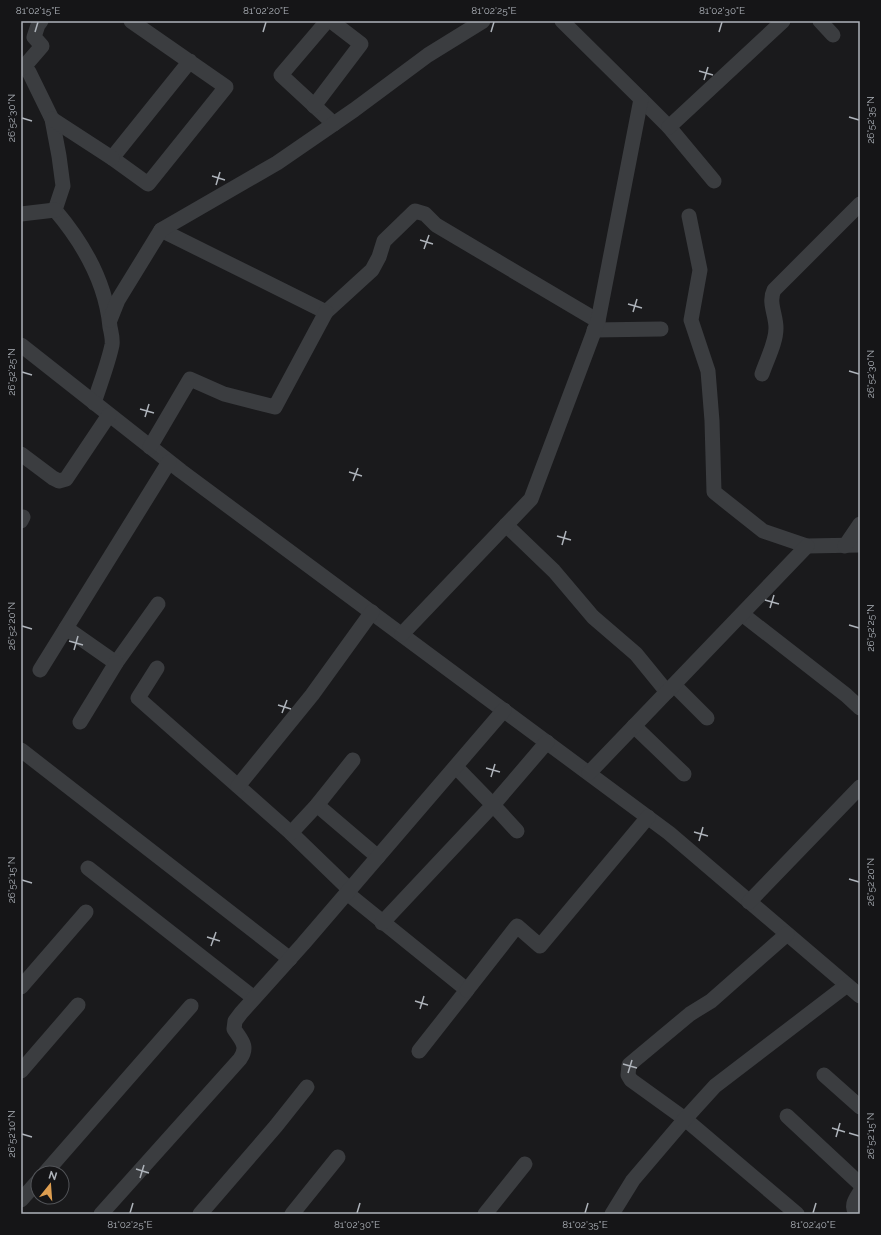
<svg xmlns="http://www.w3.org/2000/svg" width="881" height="1235" viewBox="0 0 881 1235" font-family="Raleway,sans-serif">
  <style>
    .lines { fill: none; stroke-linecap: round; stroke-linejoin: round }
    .minor { stroke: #3b3d40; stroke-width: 15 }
    .ticks { fill: none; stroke: #aeb3ba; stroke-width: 1.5 }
    .neatline { fill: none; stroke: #aeb3ba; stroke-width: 1.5 }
    .ticks-label { font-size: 10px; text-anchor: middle; fill: #aeb3ba }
  </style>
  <rect width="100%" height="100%" fill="#1a1a1c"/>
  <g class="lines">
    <g class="minor">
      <path d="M131,21L226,87L148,184L112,158L190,61"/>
      <path d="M327,21L281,75L334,124"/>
      <path d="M820,21L833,35"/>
      <path d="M21,66L29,72L52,119L59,156L63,186L55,210C83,243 106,283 110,327C111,332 113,339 112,345C108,364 100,384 94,403"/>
      <path d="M23,68L42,46L34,37L38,25L41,21"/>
      <path d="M641,99L669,127L714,181"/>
      <path d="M314,106L361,44L331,21"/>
      <path d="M52,119L112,158"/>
      <path d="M669,127L783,21"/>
      <path d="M21,214L55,210"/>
      <path d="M689,216L700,270L691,320L708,371L712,421L714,492L763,531L807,546L860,545"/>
      <path d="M161,230L326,312L372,270L379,257L384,241L415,211L425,214L436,225L598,321"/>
      <path d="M110,320L118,300L161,230L277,163L354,110L428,55L483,21"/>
      <path d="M594,330L661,329"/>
      <path d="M21,345L181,471L669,833L860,996"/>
      <path d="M762,374C767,359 776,343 776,328C776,315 768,302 774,290L860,204"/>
      <path d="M150,447L190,379L224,394L275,407L326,312"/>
      <path d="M21,454L53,478L59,481L66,479L109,415"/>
      <path d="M21,521L23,517"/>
      <path d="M506,525L554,571L593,617L636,654L667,692"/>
      <path d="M845,546L860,524"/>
      <path d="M742,614L846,695L860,708"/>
      <path d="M66,628L116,663L158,604"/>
      <path d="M402,634L531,499L598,321L641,99L562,21"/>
      <path d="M157,668L138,698L291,833L350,890"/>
      <path d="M40,670L169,462"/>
      <path d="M674,685L707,718"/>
      <path d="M80,722L116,663"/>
      <path d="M634,726L684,774"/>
      <path d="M21,750L290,959"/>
      <path d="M589,773L807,546"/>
      <path d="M238,786L312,695L372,612"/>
      <path d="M317,805L378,857"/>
      <path d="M517,831L493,805L547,742"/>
      <path d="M291,833L317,805L353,760"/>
      <path d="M88,868L254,998"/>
      <path d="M347,893L467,990L419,1051"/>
      <path d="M749,902L860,787"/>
      <path d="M382,923L493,805L456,767"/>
      <path d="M787,934L711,1001L690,1014L636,1059L629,1065L628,1075L631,1080L685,1119L797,1214"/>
      <path d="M21,987L86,912"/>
      <path d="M467,990L517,926L540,946L648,817"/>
      <path d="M21,1071L78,1005"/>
      <path d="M824,1075L860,1107"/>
      <path d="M787,1116L860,1184"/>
      <path d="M45,1173L191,1006"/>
      <path d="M21,1200L38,1181"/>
      <path d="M101,1214L240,1059C249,1046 241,1040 234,1029L235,1021L241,1013L303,944L504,710"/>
      <path d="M200,1214L276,1126L307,1087"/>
      <path d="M292,1214L338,1157"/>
      <path d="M485,1214L525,1164"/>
      <path d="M612,1214L633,1180L685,1119L715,1086L847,985"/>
      <path d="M857,1214C850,1206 855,1200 860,1192"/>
    </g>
  </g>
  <path class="ticks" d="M35,32L38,22M263,32L266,22M491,32L494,22M719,32L722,22M699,71L713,75M704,80L708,67M849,117L859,120M22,118L32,121M212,176L225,180M216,185L220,172M420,240L433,244M424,249L429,235M628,304L642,308M633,312L637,299M849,371L859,374M22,372L32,375M140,409L154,413M145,417L149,404M349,472L362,476M353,481L358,468M557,536L571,540M562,545L566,531M765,600L779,604M770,608L774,595M849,625L859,628M22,626L32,629M69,641L83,645M74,650L78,636M278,705L291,709M282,713L287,700M486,768L500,772M491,777L495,764M694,832L708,836M699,841L703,827M849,879L859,882M22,880L32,883M207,937L220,941M211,946L216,932M415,1001L428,1005M420,1009L424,996M623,1064L637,1068M628,1073L632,1060M832,1128L845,1132M849,1133L859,1136M22,1134L32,1137M836,1137L840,1123M136,1169L149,1173M140,1178L144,1165M130,1213L133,1203M357,1213L360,1203M585,1213L588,1203M813,1213L816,1203"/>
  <rect width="881" height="1235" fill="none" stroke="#151517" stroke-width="44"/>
  <g transform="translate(50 1185) rotate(17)"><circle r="19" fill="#151517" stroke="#525458"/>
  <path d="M0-3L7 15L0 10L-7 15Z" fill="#de9e50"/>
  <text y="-6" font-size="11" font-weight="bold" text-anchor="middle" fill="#aeb3ba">N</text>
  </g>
  <rect x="22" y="22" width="837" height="1191" class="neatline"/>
  <g class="ticks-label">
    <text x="38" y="14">81°02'15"E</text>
    <text x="266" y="14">81°02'20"E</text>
    <text x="494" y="14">81°02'25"E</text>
    <text x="722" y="14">81°02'30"E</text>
    <text transform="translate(11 118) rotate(-90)" y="4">26°52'30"N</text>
    <text transform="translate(870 120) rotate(-90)" y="4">26°52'35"N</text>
    <text transform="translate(11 372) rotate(-90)" y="4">26°52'25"N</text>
    <text transform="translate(870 374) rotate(-90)" y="4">26°52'30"N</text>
    <text transform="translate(11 626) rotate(-90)" y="4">26°52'20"N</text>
    <text transform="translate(870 628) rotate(-90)" y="4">26°52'25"N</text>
    <text transform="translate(11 880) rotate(-90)" y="4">26°52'15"N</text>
    <text transform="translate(870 882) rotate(-90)" y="4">26°52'20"N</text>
    <text transform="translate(11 1134) rotate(-90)" y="4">26°52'10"N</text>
    <text transform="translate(870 1136) rotate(-90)" y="4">26°52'15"N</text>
    <text x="130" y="1228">81°02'25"E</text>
    <text x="357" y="1228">81°02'30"E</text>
    <text x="585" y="1228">81°02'35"E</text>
    <text x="813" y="1228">81°02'40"E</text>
  </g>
</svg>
